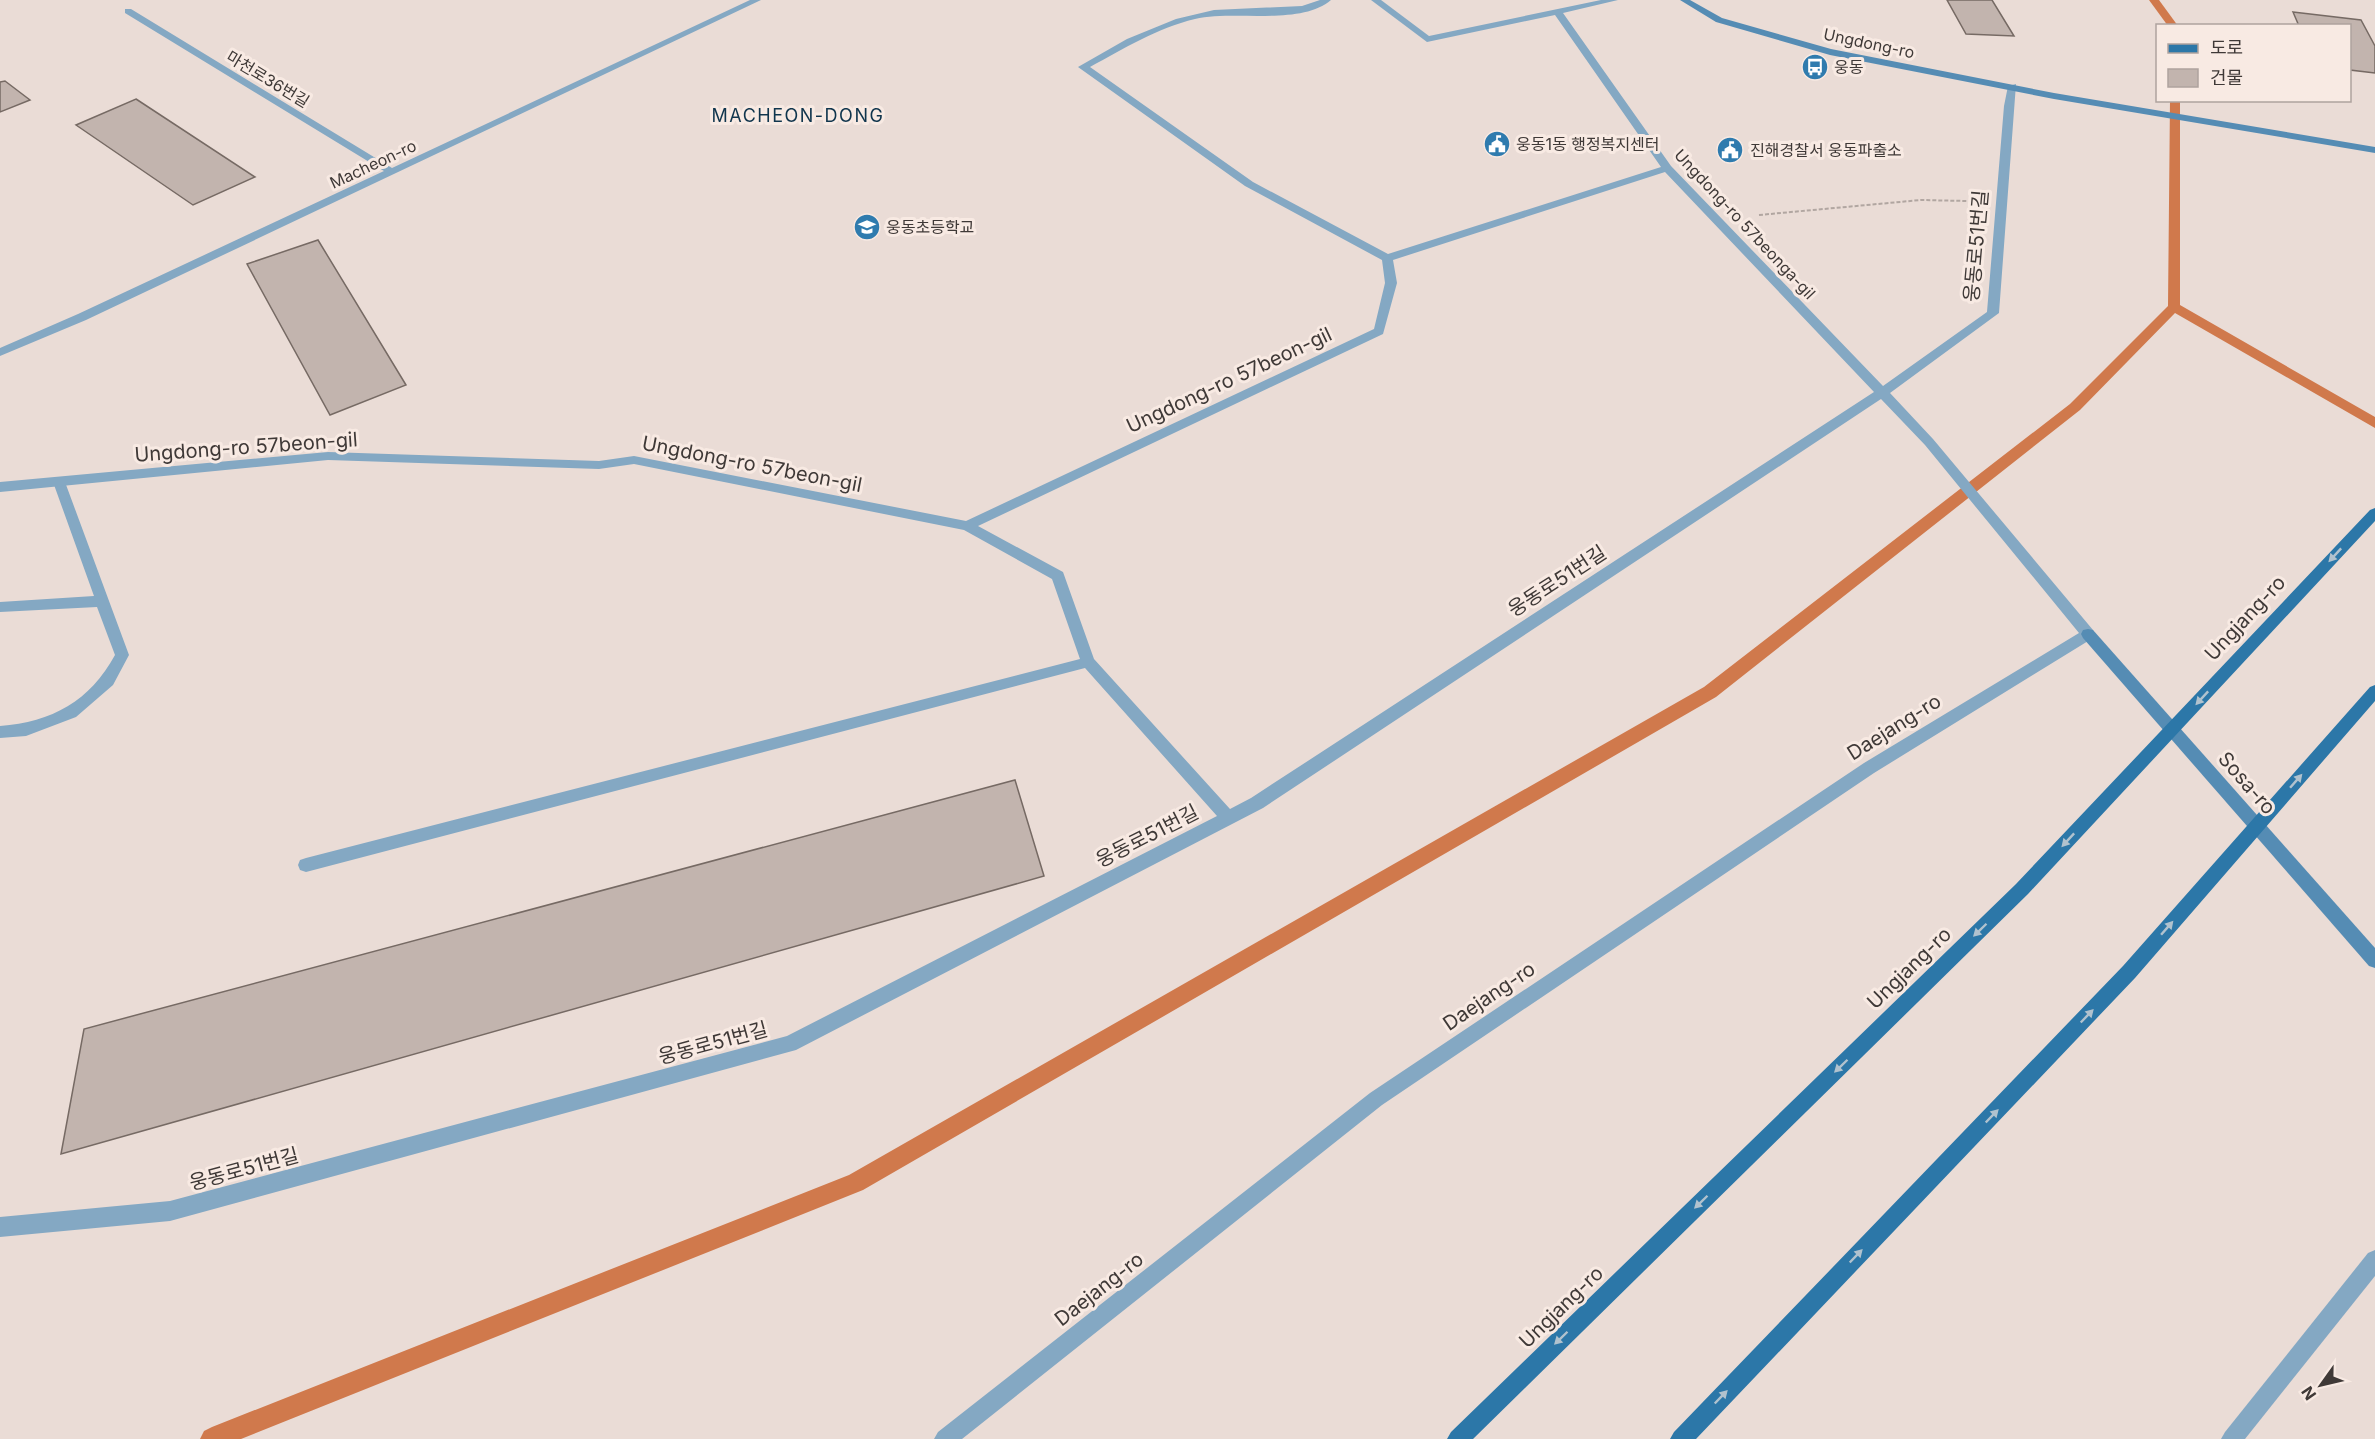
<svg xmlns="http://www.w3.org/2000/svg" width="2375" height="1439" viewBox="0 0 2375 1439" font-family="Inter,'Noto Sans KR',sans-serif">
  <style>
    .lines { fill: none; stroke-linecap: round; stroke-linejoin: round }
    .stream { fill: #d0794c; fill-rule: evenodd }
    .building { fill: #c2b4ae; stroke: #766a64; stroke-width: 1.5 }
    .path { stroke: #b1a6a1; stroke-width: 2; stroke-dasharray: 4 2; stroke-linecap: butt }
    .lane { fill: #84a8c3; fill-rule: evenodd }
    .street { fill: #84a8c3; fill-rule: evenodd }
    .secondary { fill: #558cb4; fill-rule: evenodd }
    .primary { fill: #2c77a8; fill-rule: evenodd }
    .oneway { fill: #b1c2ce }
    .labels { text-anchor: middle; stroke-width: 6; stroke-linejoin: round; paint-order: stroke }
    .far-street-label { font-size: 16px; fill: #3f3937; stroke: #f8eae3 }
    .far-poi-label { font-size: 16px; fill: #3f3937; stroke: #f8eae3; text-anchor: start }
    .far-quarter-label { font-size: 18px; letter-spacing: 1.5px; fill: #10354d; stroke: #f8eae3 }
    .street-label { font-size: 20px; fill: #3f3937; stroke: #f8eae3 }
  </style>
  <rect width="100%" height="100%" fill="#eadcd6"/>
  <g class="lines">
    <g class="stream">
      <path d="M2149,0H2159L2178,26H2168Z"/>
      <path d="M2170,100H2180V305L2375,417V428L2175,313L2080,410L1716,697L863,1190L241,1439H200L204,1431L212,1427L849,1175L1704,687L2070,404L2168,306Z"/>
    </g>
  </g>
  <g class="building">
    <path d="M1947,0H1992L2014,36L1966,34Z"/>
    <path d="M2293,12L2361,20L2375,46V73L2350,70V26H2299Z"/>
    <path d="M5,81L30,100L0,112V82Z"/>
    <path d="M136,99L255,177L193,205L76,125Z"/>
    <path d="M318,240L406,385L330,415L247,264Z"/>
    <path d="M1015,780L1044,876L61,1154L84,1029Z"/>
  </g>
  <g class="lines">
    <path class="path" d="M1759,215L1921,200L1967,201"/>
    <path class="lane" d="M59,477L65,482L129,655L113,685L76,717L26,736L0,738V726C52,722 90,701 115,655L97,607L0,612V602L94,596L53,482Z"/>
    <g class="street">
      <path d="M750,0H761L86,320L0,356V348L78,314L384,171L125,13V9H131L392,168Z"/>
      <path d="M1320,0H1331C1301,26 1234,10 1195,19C1157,28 1123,49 1090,67L1253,182L1388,254L1661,167L1555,15L1427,42L1371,0H1381L1429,36L1601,0H1618L1563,13L1671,166L1883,386L1987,312L2004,106L2008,86L2016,84L1999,313L1890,393L1933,439L2093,630L2095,634L2093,638L1874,773L1382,1105L962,1439H934L938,1432L1370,1093L1864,763L2079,633L1925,445L1881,399L1263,808L796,1050L170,1221L0,1237V1217L170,1201L787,1036L1217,816L1085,668L306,872L300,870L298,865L300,860L306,858L1080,659L1052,579L964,530L634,464L599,469L328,460L0,492V482L328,452L599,461L634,456L966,521L1374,329L1385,283L1382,260L1245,186L1078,67L1127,39L1176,19L1214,10L1302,6ZM1665,172L1874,392L1251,798L1230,809L1094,659L1063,572L978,526L1383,334L1397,283L1393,260Z"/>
      <path d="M2375,1250V1276L2245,1439H2221L2225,1432L2368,1253Z"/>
    </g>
    <g class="secondary">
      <path d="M1680,0H1690L1722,18L1831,49L2054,93L2375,147V153L2054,99L1830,55L1716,22Z"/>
      <path d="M2088,629L2093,630L2375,948V968L2369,966L2083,638L2081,634L2083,630Z"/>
    </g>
    <g class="primary">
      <path d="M2375,508V521L2028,894L1473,1439H1447L1451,1432L2016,884L2370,510Z"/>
      <path d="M2375,685V701L2135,978L1696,1439H1670L1674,1432L2123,966L2370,687Z"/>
    </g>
  </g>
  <defs><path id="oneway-solid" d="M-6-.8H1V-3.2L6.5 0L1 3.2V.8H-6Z" transform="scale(1.5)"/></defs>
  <g class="oneway">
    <use href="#oneway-solid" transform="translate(2335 555) rotate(133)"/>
    <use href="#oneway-solid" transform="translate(2202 698) rotate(133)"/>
    <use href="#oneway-solid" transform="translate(2296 781) rotate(-49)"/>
    <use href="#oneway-solid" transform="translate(2068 840) rotate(133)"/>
    <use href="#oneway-solid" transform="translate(2167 928) rotate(-49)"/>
    <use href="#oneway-solid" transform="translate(1980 930) rotate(136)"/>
    <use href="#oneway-solid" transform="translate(2087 1016) rotate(-46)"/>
    <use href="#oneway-solid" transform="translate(1841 1066) rotate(136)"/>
    <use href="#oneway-solid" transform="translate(1992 1116) rotate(-46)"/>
    <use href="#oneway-solid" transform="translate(1701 1202) rotate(136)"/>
    <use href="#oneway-solid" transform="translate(1856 1256) rotate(-46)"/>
    <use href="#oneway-solid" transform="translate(1561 1338) rotate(136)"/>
    <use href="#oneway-solid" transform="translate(1721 1397) rotate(-46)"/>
  </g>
  <defs>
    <symbol id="bus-disc" viewBox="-11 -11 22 22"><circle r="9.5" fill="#2f7bae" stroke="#f8eae3"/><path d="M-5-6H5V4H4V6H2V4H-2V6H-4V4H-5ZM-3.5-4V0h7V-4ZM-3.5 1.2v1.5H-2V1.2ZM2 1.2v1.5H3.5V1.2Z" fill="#fff"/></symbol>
    <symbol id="civic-disc" viewBox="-11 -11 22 22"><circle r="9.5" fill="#2f7bae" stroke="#f8eae3"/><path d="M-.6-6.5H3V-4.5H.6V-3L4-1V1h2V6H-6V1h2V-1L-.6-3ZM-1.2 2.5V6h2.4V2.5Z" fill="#fff"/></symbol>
    <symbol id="school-disc" viewBox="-11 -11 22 22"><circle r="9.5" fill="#2f7bae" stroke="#f8eae3"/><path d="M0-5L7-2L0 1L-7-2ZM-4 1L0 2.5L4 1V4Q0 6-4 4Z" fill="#fff"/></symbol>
  </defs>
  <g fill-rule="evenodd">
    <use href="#bus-disc" x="1800" y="52" width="30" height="30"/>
    <use href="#civic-disc" x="1482" y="129" width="30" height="30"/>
    <use href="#civic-disc" x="1715" y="135" width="30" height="30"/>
    <use href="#school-disc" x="852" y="212" width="30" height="30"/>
  </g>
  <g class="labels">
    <g class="far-street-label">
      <text transform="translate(1869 43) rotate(12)" y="6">Ungdong-ro</text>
      <text transform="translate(268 79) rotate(31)" y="6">마천로36번길</text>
      <text transform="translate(373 164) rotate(-25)" y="6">Macheon-ro</text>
      <text transform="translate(1745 224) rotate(47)" y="6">Ungdong-ro 57beonga-gil</text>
    </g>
    <g class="far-poi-label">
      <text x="1834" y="73">웅동</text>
      <text x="1516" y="150">웅동1동 행정복지센터</text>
      <text x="1750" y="156">진해경찰서 웅동파출소</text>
      <text x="886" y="233">웅동초등학교</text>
    </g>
    <g class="far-quarter-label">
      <text x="798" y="122">MACHEON-DONG</text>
    </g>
    <g class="street-label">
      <text transform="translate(1976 246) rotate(-85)" y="7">웅동로51번길</text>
      <text transform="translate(1229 380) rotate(-25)" y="7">Ungdong-ro 57beon-gil</text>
      <text transform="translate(246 447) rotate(-4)" y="7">Ungdong-ro 57beon-gil</text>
      <text transform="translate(752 464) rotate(11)" y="7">Ungdong-ro 57beon-gil</text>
      <text transform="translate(1557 581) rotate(-33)" y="7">웅동로51번길</text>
      <text transform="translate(2245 618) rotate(-47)" y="7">Ungjang-ro</text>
      <text transform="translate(1894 727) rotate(-32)" y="7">Daejang-ro</text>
      <text transform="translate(2247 783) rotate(49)" y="7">Sosa-ro</text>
      <text transform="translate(1147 836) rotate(-27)" y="7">웅동로51번길</text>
      <text transform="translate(1909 968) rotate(-44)" y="7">Ungjang-ro</text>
      <text transform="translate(1489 996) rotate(-34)" y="7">Daejang-ro</text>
      <text transform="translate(713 1043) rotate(-15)" y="7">웅동로51번길</text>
      <text transform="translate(244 1169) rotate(-15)" y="7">웅동로51번길</text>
      <text transform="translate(1099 1289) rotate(-38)" y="7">Daejang-ro</text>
      <text transform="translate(1561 1307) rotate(-44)" y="7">Ungjang-ro</text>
    </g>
  </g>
  <rect x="2156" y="24" width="195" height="78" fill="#f8eae3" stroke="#aea39e" stroke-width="1.5"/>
  <rect x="2168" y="44" width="30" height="9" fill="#2c77a8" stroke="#aea39e" stroke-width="1.5"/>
  <text x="2210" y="54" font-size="18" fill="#3f3937">도로</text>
  <rect x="2168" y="69" width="30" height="18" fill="#c2b4ae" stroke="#aea39e" stroke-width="1.5"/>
  <text x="2210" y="84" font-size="18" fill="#3f3937">건물</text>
  <g transform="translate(2321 1385) rotate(236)" stroke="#f8eae3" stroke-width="4.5" paint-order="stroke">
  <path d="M0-4.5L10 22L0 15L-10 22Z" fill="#3f3937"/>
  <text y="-9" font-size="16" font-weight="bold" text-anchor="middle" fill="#3f3937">N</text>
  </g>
</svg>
